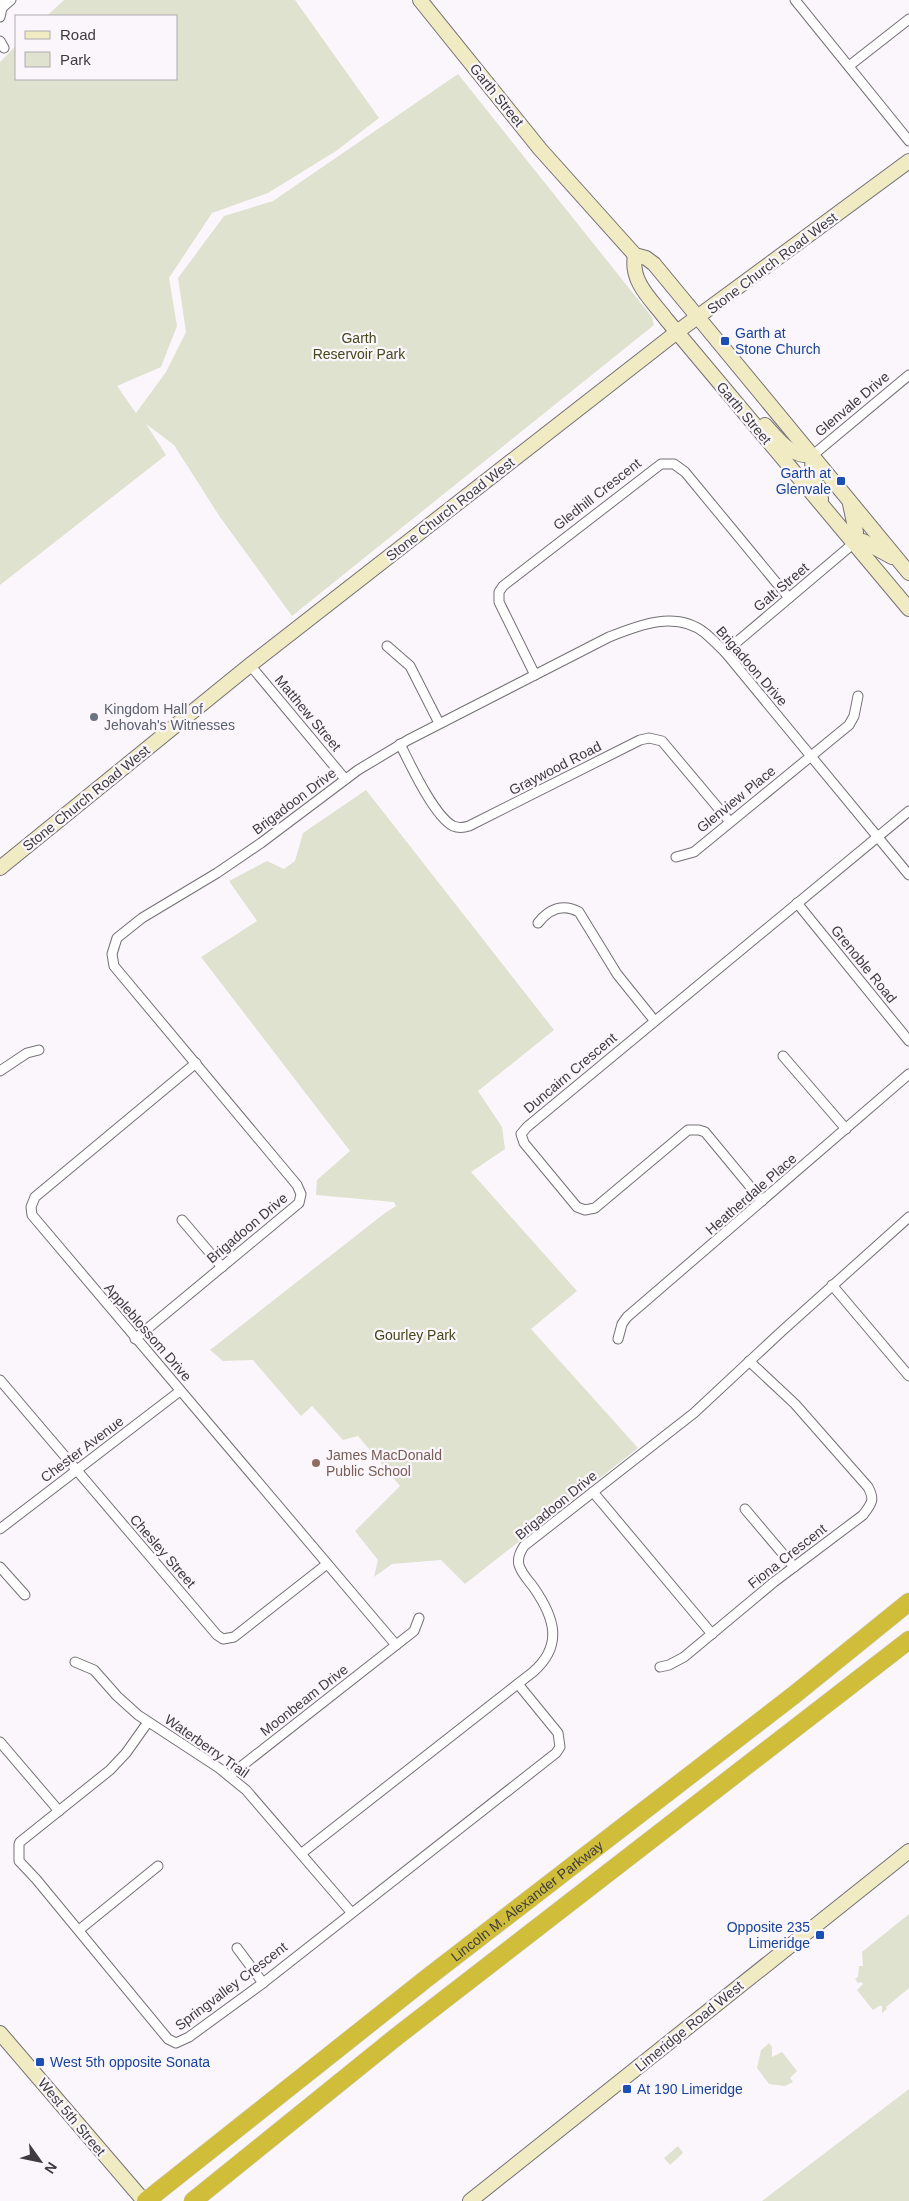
<svg xmlns="http://www.w3.org/2000/svg" width="909" height="2201" viewBox="0 0 909 2201" font-family="Arial,sans-serif">
  <style>
    .green { fill: #dee2ce }
    .lines { fill: none; stroke-linecap: round; stroke-linejoin: round }
    .street-casing { stroke: #747075; stroke-width: 11 }
    .secondary-casing { stroke: #747075; stroke-width: 16 }
    .highway-casing { stroke: #d4d4d5; stroke-width: 19 }
    .street { stroke: #fff; stroke-width: 9 }
    .secondary { stroke: #f1ebc4; stroke-width: 14 }
    .highway { stroke: #d0bd3a; stroke-width: 18 }
    .transit-dot { fill: #1a4fb4; stroke: #fbf6fc; stroke-width: 2 }
    .worship-dot { fill: #6b7280; stroke: #fbf6fc; stroke-width: 2 }
    .education-dot { fill: #8d6e63; stroke: #fbf6fc; stroke-width: 2 }
    .labels { text-anchor: middle; stroke-width: 4.5; stroke-linejoin: round; paint-order: stroke }
    .street-label { font-size: 14px; fill: #3d3b3e; stroke: #fbf6fc }
    .transit-label { font-size: 14px; fill: #164399; stroke: #fbf6fc; text-anchor: start }
    .park-label { font-size: 14px; fill: #424918; stroke: #fbf6fc }
    .worship-label { font-size: 14px; fill: #5b616d; stroke: #fbf6fc; text-anchor: start }
    .education-label { font-size: 14px; fill: #785e54; stroke: #fbf6fc; text-anchor: start }
  </style>
  <rect width="100%" height="100%" fill="#fbf6fc"/>
  <g class="green">
    <path d="M64,0H295L379,118L336,151L268,193L212,213L169,278L177,326L161,367L117,386L136,413L166,372L186,332L178,278L224,216L273,201L458,74L652,317L654,325L292,616L220,517L174,445L146,424L166,455L0,585V62L16,46V79H176V16H47Z"/>
    <path d="M366,790L554,1030L478,1091L502,1127L505,1149L471,1172L577,1291L531,1329L638,1448L465,1584L441,1560L392,1564L374,1577L378,1560L355,1531L400,1486L358,1436L343,1440L312,1406L301,1416L253,1360L223,1361L210,1350L385,1213L396,1206L394,1202L316,1195L317,1180L350,1151L201,957L257,921L229,881L267,861L284,869L295,861L303,833Z"/>
    <path d="M909,1914V1988L886,2007L887,2009L882,2013V2006H879L873,2010L857,1990L863,1984L861,1982L858,1983L855,1979L858,1977L859,1966H863L862,1952Z"/>
    <path d="M769,2043L772,2047V2057L782,2052L797,2071L790,2078L793,2082L785,2086L769,2084L757,2068L761,2050Z"/>
    <path d="M909,2089V2201H762Z"/>
    <path d="M678,2146L683,2153L670,2165L664,2158Z"/>
  </g>
  <g class="lines">
    <defs>
      <g id="street">
        <path d="M795,0L909,141"/>
        <path d="M0,1L2,8L0,17"/>
        <path d="M2,8L11,0"/>
        <path d="M0,41L4,48"/>
        <path d="M849,66L909,19"/>
        <path d="M813,455L909,375"/>
        <path d="M387,646L410,666L439,723"/>
        <path d="M725,652L854,543"/>
        <path d="M250,665L345,779"/>
        <path d="M535,675L499,602V592L503,586L661,464H674L685,472L789,598"/>
        <path d="M400,744C410,764 434,816 453,826C458,828 463,828 469,826L640,740L649,738L662,741L730,822"/>
        <path d="M676,857L694,852L849,725L854,716L858,696"/>
        <path d="M797,903L909,1041"/>
        <path d="M538,923C549,909 563,903 579,912L617,974L654,1020"/>
        <path d="M783,1056L846,1129"/>
        <path d="M196,1063L35,1197L31,1207L32,1215L396,1645"/>
        <path d="M0,1071L27,1053L39,1050"/>
        <path d="M762,1201L705,1132L699,1130H688L595,1208L585,1210L577,1207L524,1143L521,1134L527,1127L909,811"/>
        <path d="M182,1220L222,1267"/>
        <path d="M832,1285L909,1376"/>
        <path d="M135,1339L299,1203L301,1194L297,1185L114,966L112,954L117,938L142,918L217,873L261,843L358,770L408,740L609,637C639,625 676,610 705,633C712,639 719,646 725,652L909,875"/>
        <path d="M618,1339L622,1324L627,1317L909,1074"/>
        <path d="M0,1380L217,1635L223,1639L234,1637L327,1564"/>
        <path d="M593,1492L712,1634"/>
        <path d="M745,1509L794,1567"/>
        <path d="M0,1529L180,1391"/>
        <path d="M0,1567L25,1595"/>
        <path d="M75,1662L94,1670L117,1696L138,1715L219,1768L246,1790L351,1912"/>
        <path d="M660,1667L669,1665L684,1657L774,1582L863,1515C872,1503 875,1500 868,1487L795,1404L749,1361"/>
        <path d="M148,1722L126,1753L110,1770L20,1842L19,1844V1861L36,1879L168,2039L176,2043L189,2037L263,1983L556,1753L560,1747L558,1733L518,1684"/>
        <path d="M0,1742L59,1811"/>
        <path d="M229,1776L414,1631L419,1618"/>
        <path d="M302,1853L533,1672C564,1645 554,1617 534,1588C529,1581 521,1573 519,1565C517,1558 520,1552 524,1546L694,1413L782,1331L909,1217"/>
        <path d="M79,1930L158,1866"/>
        <path d="M237,1948L263,1983"/>
      </g>
      <g id="secondary">
        <path d="M420,0L540,149L635,255L646,258L654,264L909,573"/>
        <path d="M635,255C630,282 651,299 666,319L909,609"/>
        <path d="M765,425C779,440 791,458 813,455C810,470 815,485 821,499"/>
        <path d="M850,504L856,532L854,543L863,541L892,557"/>
        <path d="M0,868L250,665L677,332L909,161"/>
        <path d="M0,2033L144,2201"/>
        <path d="M470,2201L909,1851"/>
      </g>
      <g id="highway">
        <path id="s1" d="M146,2201L427,1978L794,1695L909,1602"/>
        <path d="M193,2201L396,2037L909,1640"/>
      </g>
    </defs>
    <use href="#street" class="street-casing"/>
    <use href="#secondary" class="secondary-casing"/>
    <use href="#highway" class="highway-casing"/>
    <use href="#street" class="street"/>
    <use href="#secondary" class="secondary"/>
    <use href="#highway" class="highway"/>
  </g>
  <g class="transit-dot">
    <rect x="720" y="336" width="10" height="10" rx="2.5"/>
    <rect x="836" y="476" width="10" height="10" rx="2.5"/>
    <rect x="815" y="1930" width="10" height="10" rx="2.5"/>
    <rect x="35" y="2057" width="10" height="10" rx="2.5"/>
    <rect x="622" y="2084" width="10" height="10" rx="2.5"/>
  </g>
  <circle class="worship-dot" cx="94" cy="717" r="5"/>
  <circle class="education-dot" cx="316" cy="1463" r="5"/>
  <g class="labels">
    <g class="street-label">
      <text transform="translate(497 95) rotate(51)" y="5">Garth Street</text>
      <text transform="translate(772 263) rotate(-37)" y="5">Stone Church Road West</text>
      <text transform="translate(852 404) rotate(-40)" y="5">Glenvale Drive</text>
      <text transform="translate(744 413) rotate(50)" y="5">Garth Street</text>
      <text transform="translate(597 494) rotate(-38)" y="5">Gledhill Crescent</text>
      <text transform="translate(450 509) rotate(-38)" y="5">Stone Church Road West</text>
      <text transform="translate(781 587) rotate(-40)" y="5">Galt Street</text>
      <text transform="translate(752 666) rotate(49)" y="5">Brigadoon Drive</text>
      <text transform="translate(308 713) rotate(50)" y="5">Matthew Street</text>
      <text transform="translate(555 768) rotate(-27)" y="5">Graywood Road</text>
      <text transform="translate(86 798) rotate(-39)" y="5">Stone Church Road West</text>
      <text transform="translate(736 799) rotate(-39)" y="5">Glenview Place</text>
      <text transform="translate(294 801) rotate(-37)" y="5">Brigadoon Drive</text>
      <text transform="translate(864 964) rotate(51)" y="5">Grenoble Road</text>
      <text transform="translate(570 1073) rotate(-40)" y="5">Duncairn Crescent</text>
      <text transform="translate(751 1194) rotate(-41)" y="5">Heatherdale Place</text>
      <text transform="translate(247 1228) rotate(-40)" y="5">Brigadoon Drive</text>
      <text transform="translate(148 1332) rotate(49)" y="5">Appleblossom Drive</text>
      <text transform="translate(82 1449) rotate(-37)" y="5">Chester Avenue</text>
      <text transform="translate(556 1505) rotate(-39)" y="5">Brigadoon Drive</text>
      <text transform="translate(163 1551) rotate(49)" y="5">Chesley Street</text>
      <text transform="translate(787 1556) rotate(-38)" y="5">Fiona Crescent</text>
      <text transform="translate(304 1700) rotate(-38)" y="5">Moonbeam Drive</text>
      <text transform="translate(207 1746) rotate(35)" y="5">Waterberry Trail</text>
      <text dy="5" stroke="none"><textPath href="#s1" startOffset="485">Lincoln M. Alexander Parkway</textPath></text>
      <text transform="translate(231 1986) rotate(-37)" y="5">Springvalley Crescent</text>
      <text transform="translate(689 2026) rotate(-39)" y="5">Limeridge Road West</text>
      <text transform="translate(72 2117) rotate(50)" y="5">West 5th Street</text>
    </g>
    <g class="transit-label">
      <text x="735" y="338">Garth at<tspan x="735" dy="16">Stone Church</tspan></text>
      <text x="831" y="478" text-anchor="end">Garth at<tspan x="831" dy="16">Glenvale</tspan></text>
      <text x="810" y="1932" text-anchor="end">Opposite 235<tspan x="810" dy="16">Limeridge</tspan></text>
      <text x="50" y="2067">West 5th opposite Sonata</text>
      <text x="637" y="2094">At 190 Limeridge</text>
    </g>
    <g class="park-label">
      <text x="359" y="343">Garth<tspan x="359" dy="16">Reservoir Park</tspan></text>
      <text x="415" y="1340">Gourley Park</text>
    </g>
    <g class="worship-label">
      <text x="104" y="714">Kingdom Hall of<tspan x="104" dy="16">Jehovah's Witnesses</tspan></text>
    </g>
    <g class="education-label">
      <text x="326" y="1460">James MacDonald<tspan x="326" dy="16">Public School</tspan></text>
    </g>
  </g>
  <rect x="15" y="15" width="162" height="65" fill="#fbf6fc" stroke="#afabb0"/>
  <rect x="25" y="31" width="25" height="8" fill="#f1ebc4" stroke="#afabb0"/>
  <text x="60" y="40" font-size="15" fill="#3d3b3e">Road</text>
  <rect x="25" y="52" width="25" height="15" fill="#dee2ce" stroke="#afabb0"/>
  <text x="60" y="65" font-size="15" fill="#3d3b3e">Park</text>
  <g transform="translate(40 2161) rotate(123)" stroke="#fbf6fc" stroke-width="4" paint-order="stroke">
  <path d="M0-4L9 19L0 12L-9 19Z" fill="#3d3b3e"/>
  <text y="-8" font-size="14" font-weight="bold" text-anchor="middle" fill="#3d3b3e">N</text>
  </g>
</svg>
